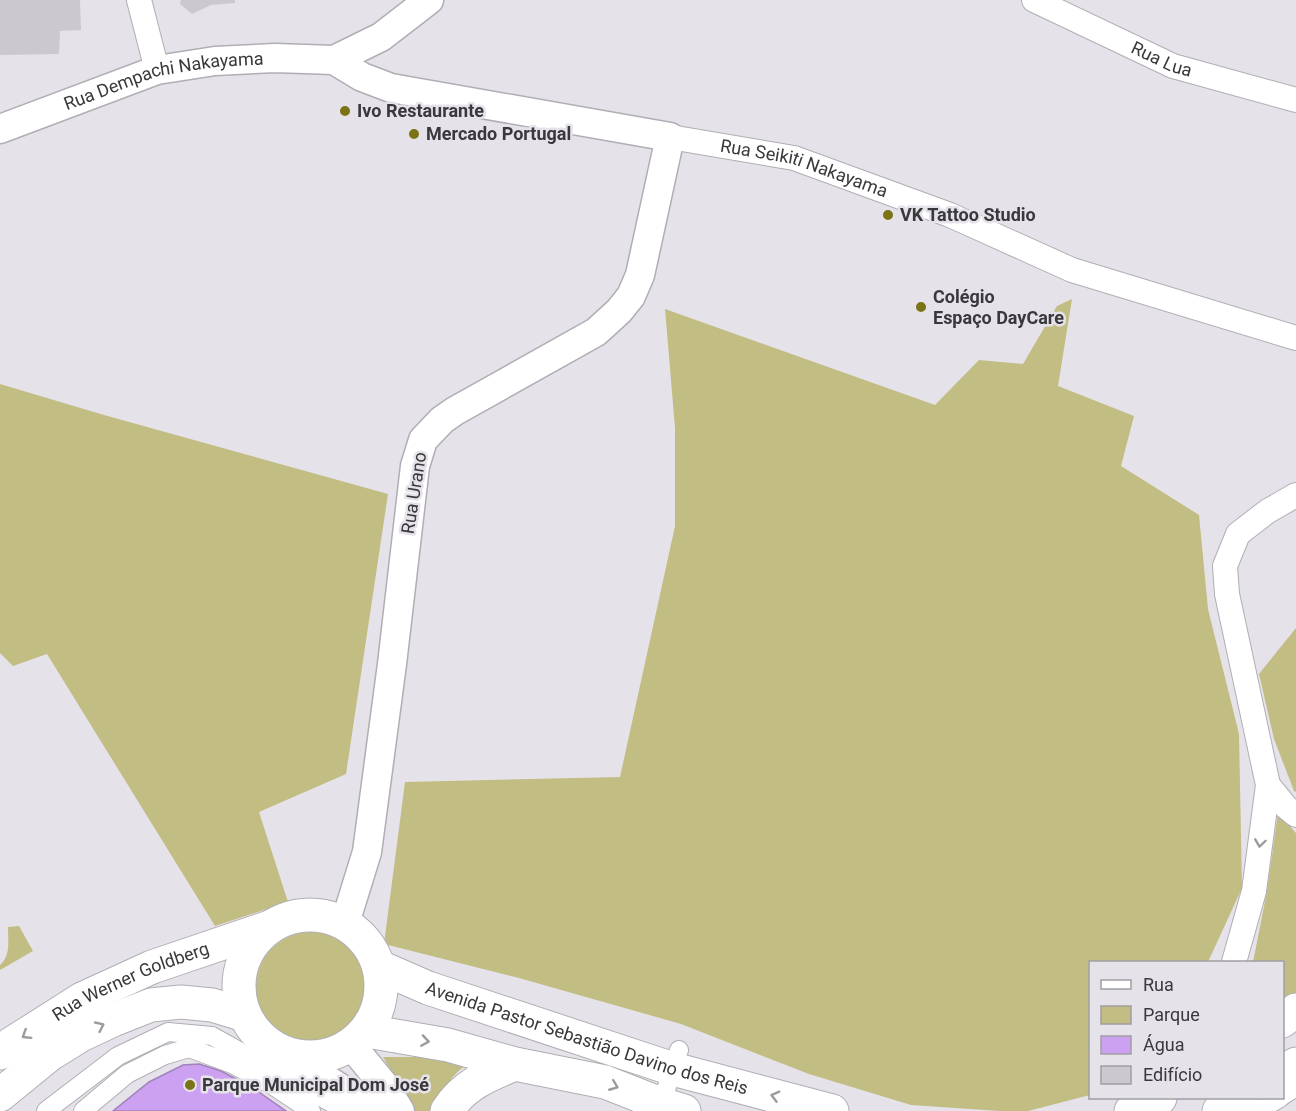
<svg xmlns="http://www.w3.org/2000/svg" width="1296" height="1111" viewBox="0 0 1296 1111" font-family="Roboto,sans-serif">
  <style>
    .green { fill: #c1bd83 }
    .water { fill: #cda1f1; stroke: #a182ba; stroke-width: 1.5 }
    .building { fill: #cbc8cf }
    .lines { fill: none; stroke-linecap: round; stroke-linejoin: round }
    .pedestrian-casing { stroke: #b1adb4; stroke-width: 20 }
    .minor-casing { stroke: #b1adb4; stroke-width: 26 }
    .tertiary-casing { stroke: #b1adb4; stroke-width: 31 }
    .primary-casing { stroke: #b1adb4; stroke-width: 35 }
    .pedestrian { stroke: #fff; stroke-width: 18 }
    .minor { stroke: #fff; stroke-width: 24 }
    .tertiary { stroke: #fff; stroke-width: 28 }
    .primary { stroke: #fff; stroke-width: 33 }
    .oneway { stroke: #9c9c9d }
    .poi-dot { fill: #7b7417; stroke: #e6e2e9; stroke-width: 2 }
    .labels { text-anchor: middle; stroke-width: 5; stroke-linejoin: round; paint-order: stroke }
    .street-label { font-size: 18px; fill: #39383b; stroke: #e6e2e9 }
    .poi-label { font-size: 18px; font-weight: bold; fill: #39383b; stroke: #e6e2e9; text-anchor: start }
  </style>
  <rect width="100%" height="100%" fill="#e6e2e9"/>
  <g class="green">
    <path d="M1072,299L1058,386L1134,416L1121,466L1199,515L1208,609L1239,734L1242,888L1208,962H1090V1095L1028,1111H1000L911,1105L809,1074L681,1024L519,978L384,944L405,782L620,777L675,526V428L665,309L935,405L979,360L1023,364L1057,306Z"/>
    <path d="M0,384L104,415L388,494L346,774L259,812L288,902L215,926L47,654L13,666L0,653Z"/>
    <path d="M1296,628V792L1294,791L1274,739L1259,674Z"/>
    <path d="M1278,813L1296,833V996L1283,1005L1282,962H1253L1267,891Z"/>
    <path d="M19,926L33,951L0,970V965C11,956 8,940 8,927Z"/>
    <circle cx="311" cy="987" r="55"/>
    <path d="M383,1057H417L468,1063C449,1078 443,1089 433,1111H415Z"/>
  </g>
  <path class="water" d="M199,1064L221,1071L253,1088L286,1111H113L149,1082L183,1065Z"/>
  <g class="building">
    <path d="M0,0H80L81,30L60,31L59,54L0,55Z"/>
    <path d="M181,0H235V3L211,5L192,14L180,4Z"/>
  </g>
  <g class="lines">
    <defs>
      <g id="pedestrian">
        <path d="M1282,1096L1296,1087"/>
        <path d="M46,1111L118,1056L168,1032L212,1036L346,1111"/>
        <path d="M83,1111L127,1074L165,1055L189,1048L232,1064L272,1085L311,1111"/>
        <path d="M659,1111L679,1050"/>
        <path d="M1258,1111L1280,1098"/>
      </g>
      <g id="minor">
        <path d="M139,0L157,70"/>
        <path id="s1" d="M1034,0L1173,66L1296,100"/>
        <path id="s2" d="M670,137L794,158L950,215L1072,270L1296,338"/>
        <path d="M1268,785L1286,807L1296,815"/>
        <path d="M1234,962L1254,891L1268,785L1227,594L1225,566L1238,534L1268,511L1296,495"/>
      </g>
      <g id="tertiary">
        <path d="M334,60L362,77L391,88L670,137L640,275L631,296L619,311L596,332L455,411L442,420L423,440L415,466L392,664L367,852L345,923"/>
        <path id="s3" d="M0,129L157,70L215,61L275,58L334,60L381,37L429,0"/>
        <path d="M351,1045L384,1085L400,1111"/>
        <path d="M288,1054L375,1111"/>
      </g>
      <g id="primary">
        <circle cx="310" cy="986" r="71"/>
        <path id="s4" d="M380,967L428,988L673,1069L832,1111"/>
        <path d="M1282,1021L1296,1010"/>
        <path d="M367,1031L448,1045L515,1064L605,1082L661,1104L684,1111"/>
        <path id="s5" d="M0,1053L11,1044L82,999L152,967L270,927"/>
        <path d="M1282,1074L1296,1064"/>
        <path d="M0,1095L49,1055L81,1035L113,1020L151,1005L181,1002L212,1005L245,1015"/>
        <path d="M447,1111C463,1085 488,1075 515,1064"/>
        <path d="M1131,1111L1160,1098"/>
        <path d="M1219,1111L1243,1098"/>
      </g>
    </defs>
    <use href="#pedestrian" class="pedestrian-casing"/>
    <use href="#minor" class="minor-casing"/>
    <use href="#tertiary" class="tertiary-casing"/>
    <use href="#primary" class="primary-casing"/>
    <use href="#pedestrian" class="pedestrian"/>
    <use href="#minor" class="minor"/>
    <use href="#tertiary" class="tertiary"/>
    <use href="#primary" class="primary"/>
  </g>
  <defs><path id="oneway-chevron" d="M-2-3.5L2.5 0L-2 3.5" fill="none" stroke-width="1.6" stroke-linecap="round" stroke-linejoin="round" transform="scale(1.5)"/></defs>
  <g class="oneway">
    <use href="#oneway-chevron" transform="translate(1260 843) rotate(98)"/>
    <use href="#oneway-chevron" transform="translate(100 1026) rotate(-25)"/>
    <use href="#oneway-chevron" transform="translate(26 1035) rotate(148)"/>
    <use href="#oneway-chevron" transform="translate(425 1041) rotate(9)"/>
    <use href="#oneway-chevron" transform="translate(614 1086) rotate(22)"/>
    <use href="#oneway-chevron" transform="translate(775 1096) rotate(-165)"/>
  </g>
  <g class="poi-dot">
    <circle cx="345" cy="111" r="6"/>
    <circle cx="414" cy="134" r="6"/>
    <circle cx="888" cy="215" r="6"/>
    <circle cx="921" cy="307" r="6"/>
    <circle cx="190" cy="1085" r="6"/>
  </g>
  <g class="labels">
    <g class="street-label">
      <text dy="6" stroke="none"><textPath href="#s1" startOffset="141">Rua Lua</textPath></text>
      <text dy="6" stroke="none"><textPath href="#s3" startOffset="172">Rua Dempachi Nakayama</textPath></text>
      <text dy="6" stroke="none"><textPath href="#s2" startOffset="138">Rua Seikiti Nakayama</textPath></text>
      <text transform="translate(414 493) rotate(-81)" y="6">Rua Urano</text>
      <text dy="6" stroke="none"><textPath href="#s5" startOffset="150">Rua Werner Goldberg</textPath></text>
      <text dy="6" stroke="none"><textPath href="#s4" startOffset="219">Avenida Pastor Sebastião Davino dos Reis</textPath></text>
    </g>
    <g class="poi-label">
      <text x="357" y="117">Ivo Restaurante</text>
      <text x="426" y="140">Mercado Portugal</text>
      <text x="900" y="221">VK Tattoo Studio</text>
      <text x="933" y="303">Colégio<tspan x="933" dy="21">Espaço DayCare</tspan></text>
      <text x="202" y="1091">Parque Municipal Dom José</text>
    </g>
  </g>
  <rect x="1089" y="961" width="195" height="138" fill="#e6e2e9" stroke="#a19ea3" stroke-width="1.5"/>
  <rect x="1101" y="980" width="30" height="9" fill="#ffffff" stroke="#a19ea3" stroke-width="1.5"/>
  <text x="1143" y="991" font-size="18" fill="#39383b">Rua</text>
  <rect x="1101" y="1006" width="30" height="18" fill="#c1bd83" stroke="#a19ea3" stroke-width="1.5"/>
  <text x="1143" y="1021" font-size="18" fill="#39383b">Parque</text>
  <rect x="1101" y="1036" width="30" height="18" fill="#cda1f1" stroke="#a19ea3" stroke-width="1.5"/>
  <text x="1143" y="1051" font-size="18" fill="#39383b">Água</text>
  <rect x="1101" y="1066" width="30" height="18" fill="#cbc8cf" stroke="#a19ea3" stroke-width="1.5"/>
  <text x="1143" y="1081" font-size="18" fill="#39383b">Edifício</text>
</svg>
